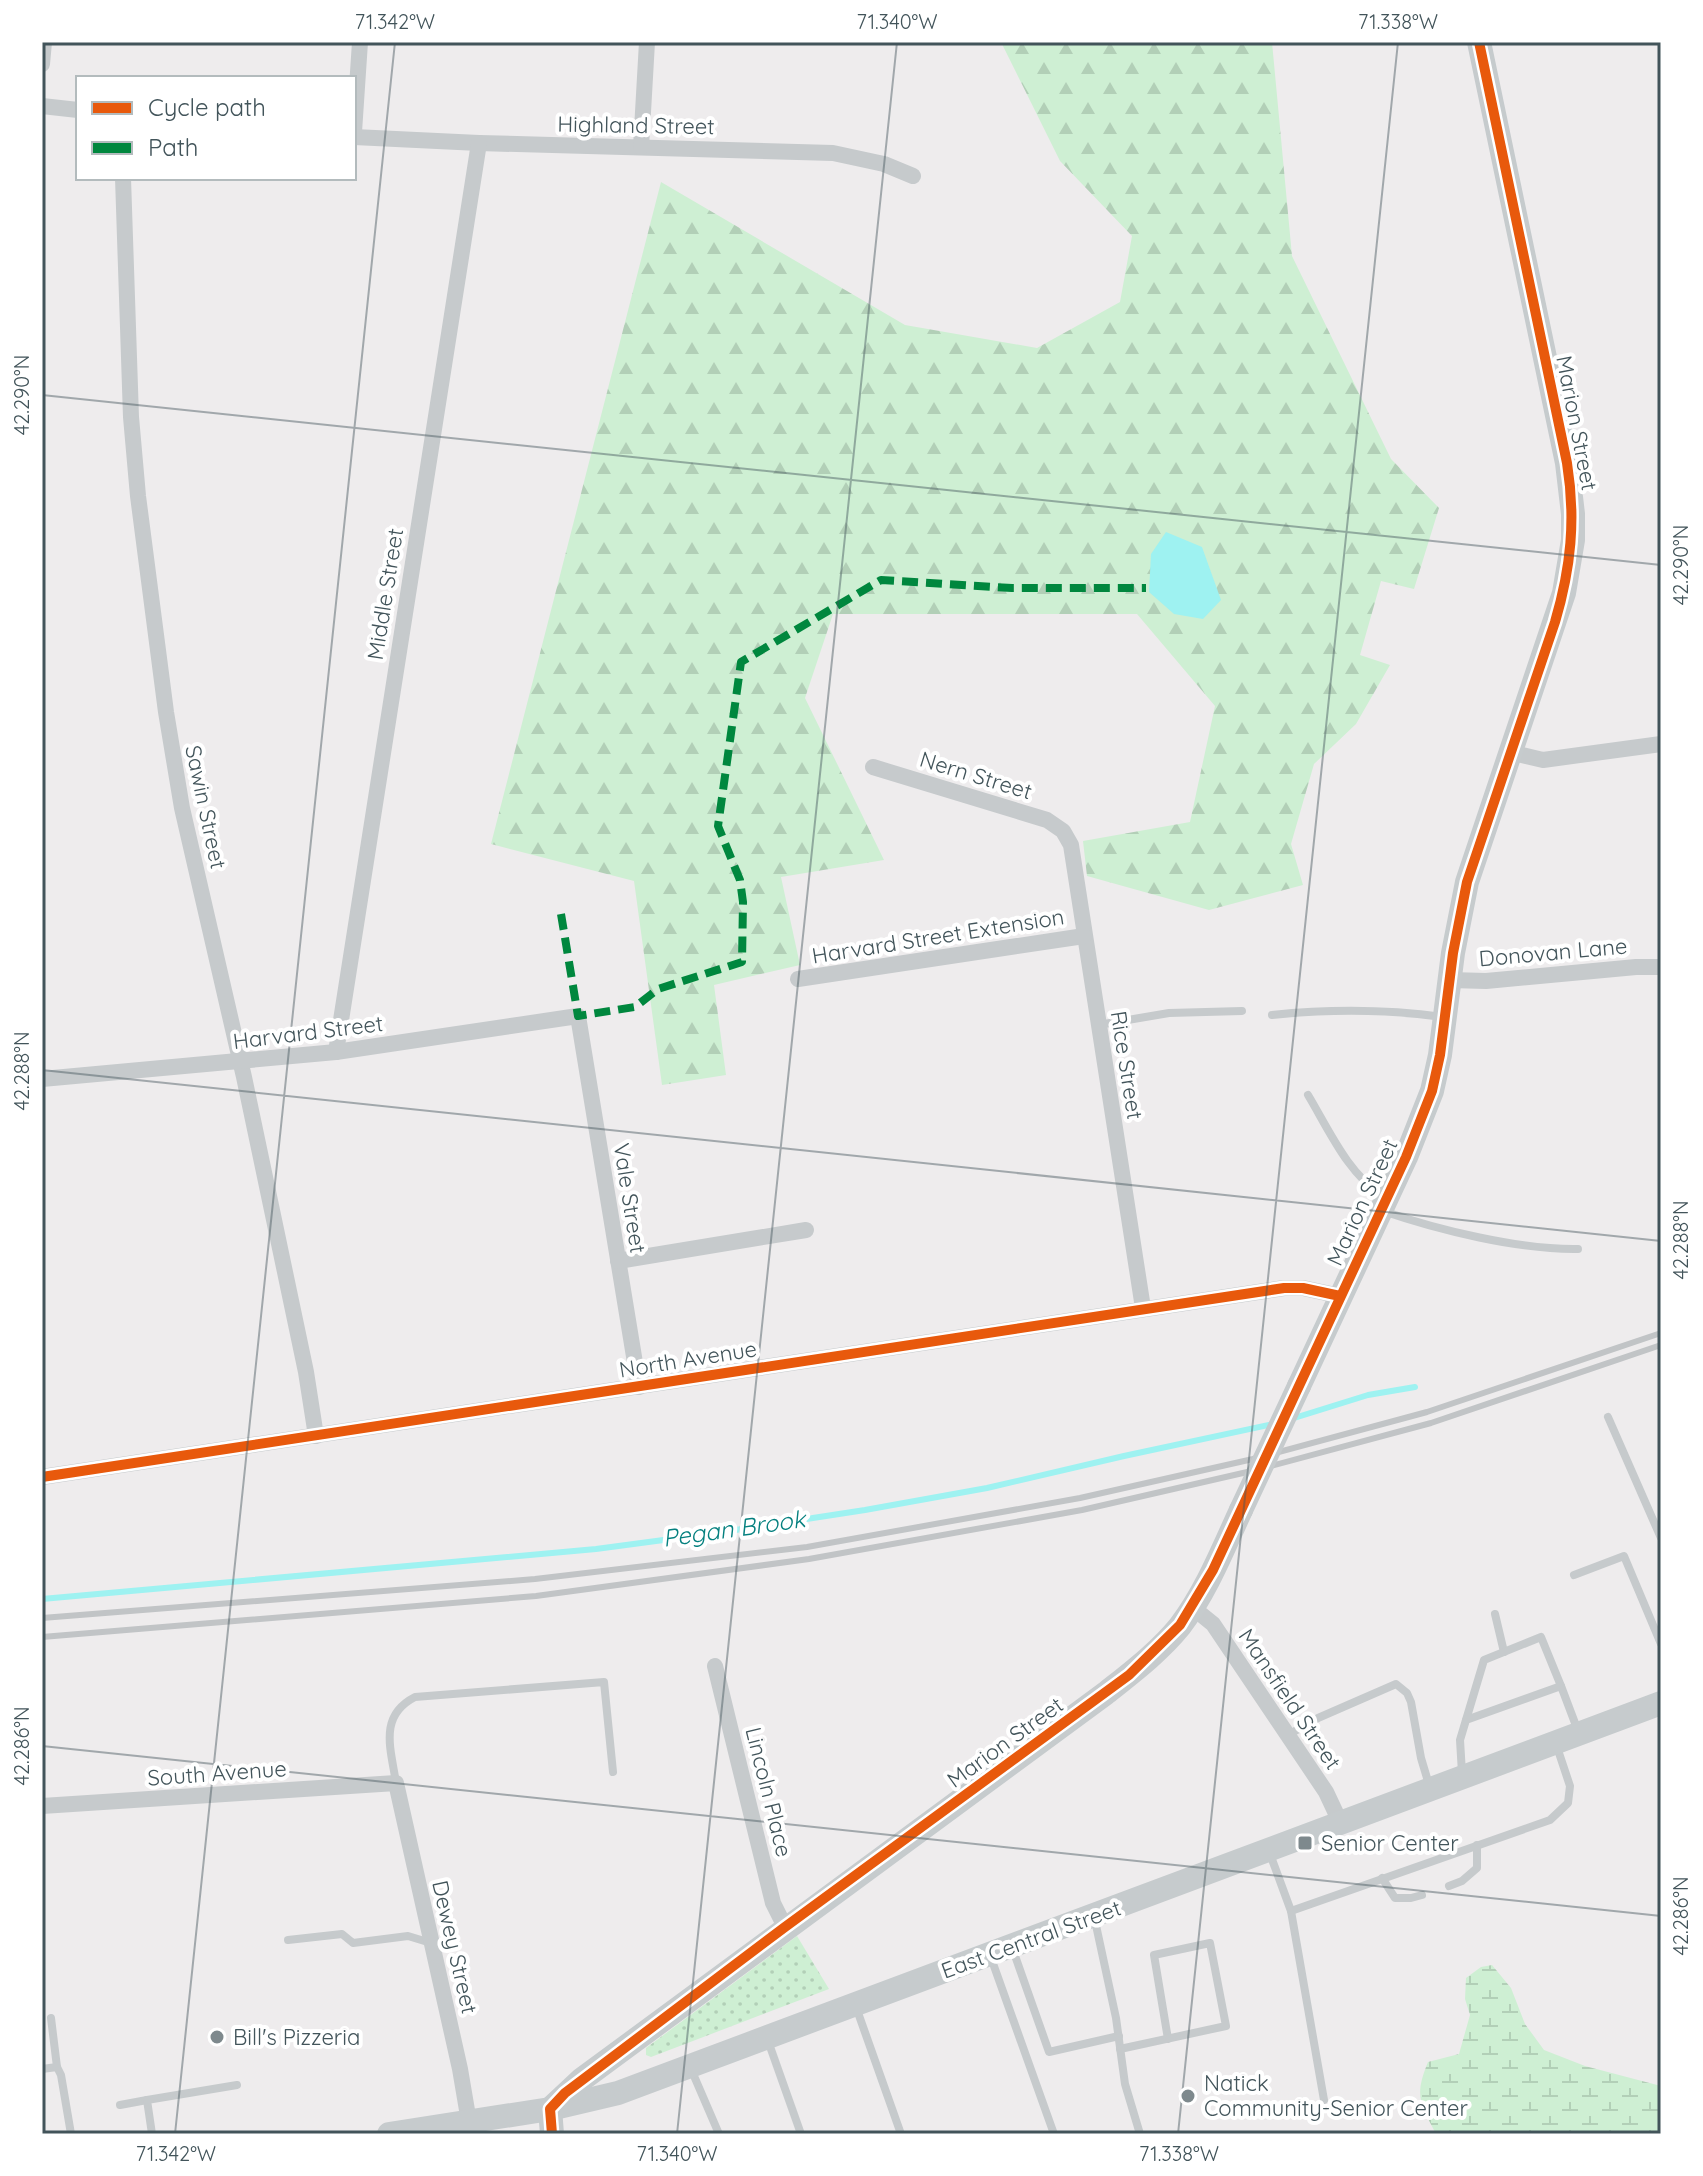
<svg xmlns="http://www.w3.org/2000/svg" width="1703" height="2176" viewBox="0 0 1703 2176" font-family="Quicksand,sans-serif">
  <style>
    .forest { fill: url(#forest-firs) }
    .wetland { fill: url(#wetland-marsh) }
    .park { fill: url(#park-dots) }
    .water { fill: #9ef2f1 }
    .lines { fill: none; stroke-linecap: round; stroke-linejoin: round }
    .stream { stroke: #9ef2f1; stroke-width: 6 }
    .lane { stroke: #c6cacc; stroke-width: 8 }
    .street { stroke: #c6cacc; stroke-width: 16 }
    .secondary { stroke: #c6cbcd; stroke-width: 24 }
    .rail { stroke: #c1c4c6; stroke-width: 6 }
    .secondary-bridge { stroke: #c6cbcd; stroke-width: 24 }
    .quiet { stroke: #00873e; stroke-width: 8; stroke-dasharray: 16 8; stroke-linecap: butt }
    .cycleway-casing { stroke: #fff; stroke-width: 15 }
    .cycleway { stroke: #e8590c; stroke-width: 10 }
    .ticks { fill: none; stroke: #42545a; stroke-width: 2; stroke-opacity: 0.45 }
    .poi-dot { fill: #7e898d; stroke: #fff; stroke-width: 3 }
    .labels { text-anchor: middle; stroke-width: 8; stroke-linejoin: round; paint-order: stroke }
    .street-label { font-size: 22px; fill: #42545a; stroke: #fff }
    .poi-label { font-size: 22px; fill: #42545a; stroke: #fff; text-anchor: start }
    .water-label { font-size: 24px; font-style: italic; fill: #05807f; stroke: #fff }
    .neatline { fill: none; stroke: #42545a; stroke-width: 3 }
    .ticks-label { font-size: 20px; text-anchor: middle; fill: #42545a }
  </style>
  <defs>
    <pattern id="forest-firs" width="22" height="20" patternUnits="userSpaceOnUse" patternTransform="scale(2)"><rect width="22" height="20" fill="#ceefd3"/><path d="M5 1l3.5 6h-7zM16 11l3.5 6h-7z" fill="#b2cfb7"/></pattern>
    <pattern id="wetland-marsh" width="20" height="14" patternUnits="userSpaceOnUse" patternTransform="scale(2)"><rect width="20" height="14" fill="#ceefd3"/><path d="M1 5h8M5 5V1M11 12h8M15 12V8" fill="none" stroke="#b2cfb7"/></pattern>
    <pattern id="park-dots" width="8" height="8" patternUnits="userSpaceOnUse" patternTransform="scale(2)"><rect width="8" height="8" fill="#ceefd3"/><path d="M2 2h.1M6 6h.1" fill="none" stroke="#b2cfb7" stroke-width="1.8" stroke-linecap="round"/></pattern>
  </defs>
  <rect width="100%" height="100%" fill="#eeeced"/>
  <path class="forest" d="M1001,42H1272L1292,256L1391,459L1439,508L1414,589L1381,581L1360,655L1390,665L1356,724L1314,764L1291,844L1303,885L1209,910L1087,876L1083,841L1190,822L1215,706L1137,614H833L805,698L884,860L781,877L800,965L714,985L726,1075L662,1085L634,881L491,844L661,182L905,325L1037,348L1120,302L1132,236L1060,161Z"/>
  <path class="wetland" d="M1492,1965L1511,1988L1525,2024L1544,2050L1585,2066L1661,2086V2134H1436C1420,2103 1414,2096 1428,2062L1459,2054L1470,2015L1465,1999L1466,1978L1481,1967Z"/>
  <path class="park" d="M797,1936L829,1989L651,2057L646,2055V2048Z"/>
  <path class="water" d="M1166,532L1202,547L1221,600L1203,619L1174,614L1149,592L1151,554Z"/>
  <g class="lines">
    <g class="stream">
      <path d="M1291,1419L1368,1395L1415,1387"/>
      <path d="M42,1599L596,1549L716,1533L865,1510L987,1488L1124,1456L1273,1424"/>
    </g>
    <g class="lane">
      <path d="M1272,1015C1330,1009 1385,1009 1443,1017"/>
      <path d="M1098,1025L1169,1013L1242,1011"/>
      <path d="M1308,1095C1329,1130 1348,1174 1383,1196"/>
      <path d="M1383,1211C1438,1230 1520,1250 1578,1249"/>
      <path d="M1608,1417L1661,1538"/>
      <path d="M1574,1575L1624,1556L1661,1644"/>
      <path d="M1495,1614L1504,1652"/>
      <path d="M1466,1720L1484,1660L1541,1637L1561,1686"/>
      <path d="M1288,1735L1318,1718L1396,1684L1407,1693L1411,1702L1421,1758L1430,1788"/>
      <path d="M1462,1773L1460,1740L1466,1720L1561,1686L1578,1731"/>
      <path d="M396,1783C391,1749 378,1716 415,1697L604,1682L613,1772"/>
      <path d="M1270,1854L1291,1911L1550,1820L1568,1803L1570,1786L1556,1744"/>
      <path d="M1382,1878L1395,1898H1411L1422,1895"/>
      <path d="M1449,1886L1462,1881L1477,1868V1845"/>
      <path d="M1291,1911L1324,2100"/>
      <path d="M1094,1916L1116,2018L1125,2084L1140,2134"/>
      <path d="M288,1940L342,1934L353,1943L408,1936L431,1943"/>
      <path d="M1013,1950L1049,2052L1119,2036"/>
      <path d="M990,1955L1054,2134"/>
      <path d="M856,2007L901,2134"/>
      <path d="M51,2018L57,2067"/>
      <path d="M767,2038L801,2134"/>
      <path d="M1120,2049L1226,2026L1210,1943L1154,1955L1168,2039"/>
      <path d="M42,2069L57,2067L61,2075L71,2134"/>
      <path d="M691,2069L719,2134"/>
      <path d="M120,2105L147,2100"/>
      <path d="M152,2134L147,2100L237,2085"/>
    </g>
    <g class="street">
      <path d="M42,64L44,42"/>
      <path d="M42,106L78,110"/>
      <path d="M354,132L360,42"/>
      <path d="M354,137L479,143L833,153L884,164L913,176"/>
      <path d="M641,147L647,42"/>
      <path d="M123,178L131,417L138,496L166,712L182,808L244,1077L306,1372L316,1436"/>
      <path d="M1509,752L1543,760L1661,744"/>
      <path d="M873,767L1047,820L1063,831L1071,845L1143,1308"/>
      <path d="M798,979L1084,936"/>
      <path d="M1450,980L1486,981L1636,967H1661"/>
      <path d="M336,1052L479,143"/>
      <path d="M42,1079L336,1052L578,1016L639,1387"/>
      <path d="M618,1261L806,1230"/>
      <path d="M42,1477L1284,1288H1303L1340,1296"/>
      <path d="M1192,1607L1213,1624L1326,1792L1341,1824"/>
      <path d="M715,1666L773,1903L785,1927"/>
      <path d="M42,1806L396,1783L460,2069L469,2122"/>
    </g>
    <g class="secondary">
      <path d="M1299,1386L1406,1157L1432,1091L1440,1055L1453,953L1467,882L1564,593L1573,540V514L1567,463L1479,42"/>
      <path d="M550,2109L581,2080L1106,1693C1131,1673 1159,1652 1180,1626C1206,1592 1223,1549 1241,1510"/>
      <path d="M550,2109L552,2134"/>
      <path d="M389,2134L550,2109L618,2093L1661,1703"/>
    </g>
    <g class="rail">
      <path d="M42,1618L535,1579L807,1547L1080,1498L1253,1459L1427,1412L1661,1333"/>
      <path d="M42,1637L536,1596L809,1559L1082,1510L1256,1470L1431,1423L1661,1345"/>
    </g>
    <path class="secondary-bridge" d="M1241,1510L1299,1386"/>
    <path class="quiet" d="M561,914L578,1016L635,1007L658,989L742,962L743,902L740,880L718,826L741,662L881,580L1012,588H1146"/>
    <defs>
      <g id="cycleway">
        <path d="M42,1477L1284,1288H1303L1340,1296"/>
        <path d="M552,2134L550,2109L565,2093L785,1927L1129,1675L1180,1625L1213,1570L1406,1157L1432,1091L1440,1055L1453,953L1467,882L1555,622C1571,568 1576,519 1567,463L1479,42"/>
      </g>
    </defs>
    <use href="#cycleway" class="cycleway-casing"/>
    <use href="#cycleway" class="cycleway"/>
  </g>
  <path class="ticks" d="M42,395L1661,565M42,1070L1661,1241M42,1746L1661,1916M175,2134L395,42M677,2134L897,42M1178,2134L1398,42"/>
  <g class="poi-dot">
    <rect x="1297" y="1835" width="16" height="16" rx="4"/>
    <circle cx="217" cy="2037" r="8"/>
    <circle cx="1188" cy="2096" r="8"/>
  </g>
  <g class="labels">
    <g class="street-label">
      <text transform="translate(636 125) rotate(1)" y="8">Highland Street</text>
      <text transform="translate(1577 423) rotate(79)" y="8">Marion Street</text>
      <text transform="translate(385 594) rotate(-81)" y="8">Middle Street</text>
      <text transform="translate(976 775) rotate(17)" y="8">Nern Street</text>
      <text transform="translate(206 807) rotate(78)" y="8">Sawin Street</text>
      <text transform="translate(938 936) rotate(-9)" y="8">Harvard Street Extension</text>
      <text transform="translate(1553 952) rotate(-5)" y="8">Donovan Lane</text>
      <text transform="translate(308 1032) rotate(-7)" y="8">Harvard Street</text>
      <text transform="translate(1127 1065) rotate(81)" y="8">Rice Street</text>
      <text transform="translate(630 1198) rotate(81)" y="8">Vale Street</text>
      <text transform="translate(1362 1202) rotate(-65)" y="8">Marion Street</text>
      <text transform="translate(688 1359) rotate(-9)" y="8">North Avenue</text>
      <text transform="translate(1290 1699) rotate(56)" y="8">Mansfield Street</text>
      <text transform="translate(1005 1742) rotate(-36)" y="8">Marion Street</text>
      <text transform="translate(217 1773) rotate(-4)" y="8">South Avenue</text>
      <text transform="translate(769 1792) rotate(76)" y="8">Lincoln Place</text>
      <text transform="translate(1031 1939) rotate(-20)" y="8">East Central Street</text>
      <text transform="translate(455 1947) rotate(77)" y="8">Dewey Street</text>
    </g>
    <g class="poi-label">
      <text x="1321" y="1851">Senior Center</text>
      <text x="233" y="2045">Bill's Pizzeria</text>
      <text x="1204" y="2091">Natick<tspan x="1204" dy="25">Community-Senior Center</tspan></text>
    </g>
    <g class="water-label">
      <text transform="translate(734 1529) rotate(-8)" y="8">Pegan Brook</text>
    </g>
  </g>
  <rect width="1703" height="2176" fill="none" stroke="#ffffff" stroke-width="88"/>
  <rect x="76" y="76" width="280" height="104" fill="#ffffff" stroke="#b3bbbd" stroke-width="2"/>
  <rect x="92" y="102" width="40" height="12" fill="#e8590c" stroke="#b3bbbd" stroke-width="2"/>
  <text x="148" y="116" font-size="24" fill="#42545a">Cycle path</text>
  <rect x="92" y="142" width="40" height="12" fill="#00873e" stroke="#b3bbbd" stroke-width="2"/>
  <text x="148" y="156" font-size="24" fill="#42545a">Path</text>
  <rect x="44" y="44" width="1615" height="2088" class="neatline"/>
  <g class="ticks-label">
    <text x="395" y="29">71.342°W</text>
    <text x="897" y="29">71.340°W</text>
    <text x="1398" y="29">71.338°W</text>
    <text transform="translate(22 395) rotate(-90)" y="7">42.290°N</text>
    <text transform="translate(1681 565) rotate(-90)" y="7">42.290°N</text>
    <text transform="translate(22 1071) rotate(-90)" y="7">42.288°N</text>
    <text transform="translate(1681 1240) rotate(-90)" y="7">42.288°N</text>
    <text transform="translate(22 1746) rotate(-90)" y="7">42.286°N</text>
    <text transform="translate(1681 1916) rotate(-90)" y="7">42.286°N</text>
    <text x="176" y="2161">71.342°W</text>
    <text x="677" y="2161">71.340°W</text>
    <text x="1179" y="2161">71.338°W</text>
  </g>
</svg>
